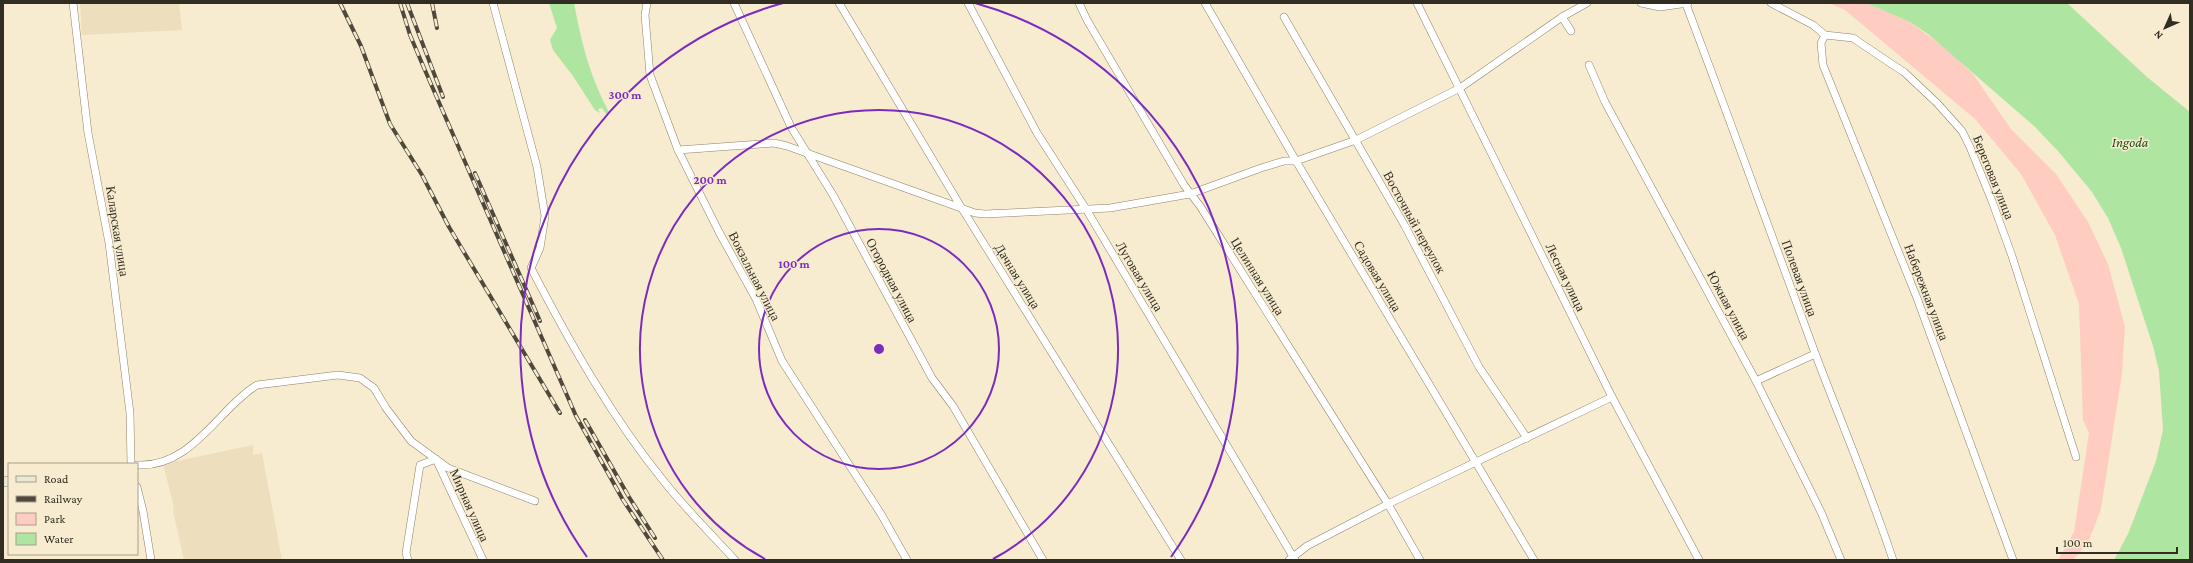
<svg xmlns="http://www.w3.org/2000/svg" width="2193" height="563" viewBox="0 0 2193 563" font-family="'Crimson Pro',serif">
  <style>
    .built { fill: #eddebd }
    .green { fill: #feccc1 }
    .water { fill: #aee6a1 }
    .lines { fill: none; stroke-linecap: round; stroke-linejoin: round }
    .street-casing { stroke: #8e826a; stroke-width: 8 }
    .secondary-casing { stroke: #8e826a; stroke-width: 10 }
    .street { stroke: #fff; stroke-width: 7 }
    .secondary { stroke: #e7e9d4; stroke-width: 9 }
    .rail-casing { stroke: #4e493c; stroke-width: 4 }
    .rail { stroke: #f7ebd0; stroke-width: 2.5; stroke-dasharray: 8; stroke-linecap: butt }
    .ring { fill: none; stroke: #7b2cbf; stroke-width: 2 }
    .labels { text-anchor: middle; stroke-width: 3; stroke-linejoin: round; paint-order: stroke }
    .street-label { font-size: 13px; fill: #312d23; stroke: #f7ebd0 }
    .water-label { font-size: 14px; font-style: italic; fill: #1d510f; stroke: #f7ebd0 }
    .centre { fill: #7b2cbf; stroke: #f7ebd0; stroke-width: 2 }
    .ring-label { font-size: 12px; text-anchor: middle; font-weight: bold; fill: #7b2cbf; stroke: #f7ebd0; stroke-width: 3; stroke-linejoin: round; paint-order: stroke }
  </style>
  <rect width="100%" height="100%" fill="#f7ebd0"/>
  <g class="built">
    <path d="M80,3H179L182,30L82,35Z"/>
    <path d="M253,445V455L262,453L282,560H184L173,511L174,507L163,464Z"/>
  </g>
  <path class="green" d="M1829,3H1866L1910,22L1945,48L1973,74L2011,129L2056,174L2088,222L2108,264L2125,327L2122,373L2101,509L2088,543L2073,560H2058L2074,532L2089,433L2083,420L2079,304L2055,235L2021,174L1975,119L1845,10Z"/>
  <g class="water">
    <path d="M549,3H574C582,45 590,77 610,114H606L602,108L598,109L600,113L595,110L573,76L553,50L550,40L557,28Z"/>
    <path d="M1866,3H2067L2147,77L2190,112V560H2114L2128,534L2156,461L2163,430L2159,371L2153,346L2121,248L2108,218L2092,192L2058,151L2034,126L1928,34L1910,22Z"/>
  </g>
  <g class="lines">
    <defs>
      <g id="street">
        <path d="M73,3L88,133L109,243L130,413L131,464"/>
        <path d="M493,3L537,167L545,216L540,248L531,268C570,343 612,418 666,484C687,510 712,535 735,560"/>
        <path d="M647,3L645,15L650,75L678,150L719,232L756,299L782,361L881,514L907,560"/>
        <path d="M734,3L791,127L833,195L932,378L953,406L1043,560"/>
        <path d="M839,3L961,207L1181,560"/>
        <path d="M968,3L1037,133L1086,209L1295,560"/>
        <path d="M1079,3L1087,20L1184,185L1200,206L1388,504L1420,560"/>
        <path d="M1205,3L1296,161L1534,560"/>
        <path d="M1417,3L1612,397L1699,560"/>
        <path d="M1641,3L1660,7L1688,3"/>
        <path d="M1771,3L1813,25L1825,35L1853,38L1893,65L1904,72L1937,103L1962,131L1970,147L1992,201L2012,256L2076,457"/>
        <path d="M1686,4C1730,120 1772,237 1815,353C1841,422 1870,490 1893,560"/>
        <path d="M1284,17L1405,226L1479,367L1527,438"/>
        <path d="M1562,17L1571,31"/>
        <path d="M1825,35L1821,43L1823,65L1917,298L2013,560"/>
        <path d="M1589,65L1605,102L1756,381L1821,512L1841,560"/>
        <path d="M678,150L774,143L787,146L975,213L985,214L1110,208L1190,194L1261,168L1284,161H1296L1356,140L1460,88L1562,17L1587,3"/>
        <path d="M1756,381L1815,354"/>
        <path d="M137,465C192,468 218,409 257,385L338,375L360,378L374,388L386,408L411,441L448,468L535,501"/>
        <path d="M137,487L143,511L151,560"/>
        <path d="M408,560L406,553L420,465L436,459L483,560"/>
        <path d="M1289,560L1307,546L1388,504L1612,397"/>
      </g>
      <path id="secondary" d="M3,482L9,481"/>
    </defs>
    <use href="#street" class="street-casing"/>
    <use href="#secondary" class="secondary-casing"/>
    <use href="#street" class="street"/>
    <use href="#secondary" class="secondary"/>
    <defs>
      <g id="rail">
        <path d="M340,3L361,46L390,124L422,175L449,227L560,413"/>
        <path d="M400,3L410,35L424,68L576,416L623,500L663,560"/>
        <path d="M407,3L443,97"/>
        <path d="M432,3L437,28"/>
        <path d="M475,173L540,321"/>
        <path d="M585,420L629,497L655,538"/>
      </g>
    </defs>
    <use href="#rail" class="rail-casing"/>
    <use href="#rail" class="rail"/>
  </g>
  <g class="ring">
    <circle cx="879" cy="349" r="120"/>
    <path d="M765 559A239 239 0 1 1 993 559"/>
    <path d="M587 557A359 359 0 0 1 783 3M975 3A359 359 0 0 1 1171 557"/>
  </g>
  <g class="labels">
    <g class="street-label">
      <text transform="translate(1994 177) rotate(68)" y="5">Береговая улица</text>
      <text transform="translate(1415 222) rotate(61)" y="5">Восточный переулок</text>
      <text transform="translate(118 231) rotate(81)" y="5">Каларская улица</text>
      <text transform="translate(755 276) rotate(63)" y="5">Вокзальная улица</text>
      <text transform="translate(1018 276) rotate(58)" y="5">Дачная улица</text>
      <text transform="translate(1140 276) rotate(59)" y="5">Луговая улица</text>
      <text transform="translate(1258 276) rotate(58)" y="5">Целинная улица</text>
      <text transform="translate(1378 276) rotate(59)" y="5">Садовая улица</text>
      <text transform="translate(1566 277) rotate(64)" y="5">Лесная улица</text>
      <text transform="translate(1800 278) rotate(70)" y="5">Полевая улица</text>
      <text transform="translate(892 280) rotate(62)" y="5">Огородная улица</text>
      <text transform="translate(1927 292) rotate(69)" y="5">Набережная улица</text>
      <text transform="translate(1729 305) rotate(62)" y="5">Южная улица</text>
      <text transform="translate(470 505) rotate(66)" y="5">Мирная улица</text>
    </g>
    <g class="water-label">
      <text x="2130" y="147">Ingoda</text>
    </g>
  </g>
  <circle cx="879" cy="349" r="6" class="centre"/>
  <g class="ring-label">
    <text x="625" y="99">300 m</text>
    <text x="710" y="184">200 m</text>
    <text x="794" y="268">100 m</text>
  </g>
  <rect width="2193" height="563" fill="none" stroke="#312d23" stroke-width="8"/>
  <rect x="8" y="463" width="130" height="92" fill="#f7ebd0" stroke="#a89f8b"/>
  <rect x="16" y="476" width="20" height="6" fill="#e7e9d4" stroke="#a89f8b"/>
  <text x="44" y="483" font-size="12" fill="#312d23">Road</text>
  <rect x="16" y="496" width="20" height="6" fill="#4e493c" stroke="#a89f8b"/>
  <text x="44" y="503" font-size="12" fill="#312d23">Railway</text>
  <rect x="16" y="513" width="20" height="12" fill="#feccc1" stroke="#a89f8b"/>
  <text x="44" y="523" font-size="12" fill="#312d23">Park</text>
  <rect x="16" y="533" width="20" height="12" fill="#aee6a1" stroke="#a89f8b"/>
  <text x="44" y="543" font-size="12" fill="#312d23">Water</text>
  <g transform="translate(2165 28) rotate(225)" stroke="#f7ebd0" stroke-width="3" paint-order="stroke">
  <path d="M0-3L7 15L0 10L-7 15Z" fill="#312d23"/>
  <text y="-6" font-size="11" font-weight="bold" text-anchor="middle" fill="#312d23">N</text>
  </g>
  <path d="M2057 547v6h120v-6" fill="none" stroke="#312d23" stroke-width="2"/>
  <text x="2063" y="547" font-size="12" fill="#312d23" stroke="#f7ebd0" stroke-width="3" paint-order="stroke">100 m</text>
</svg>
